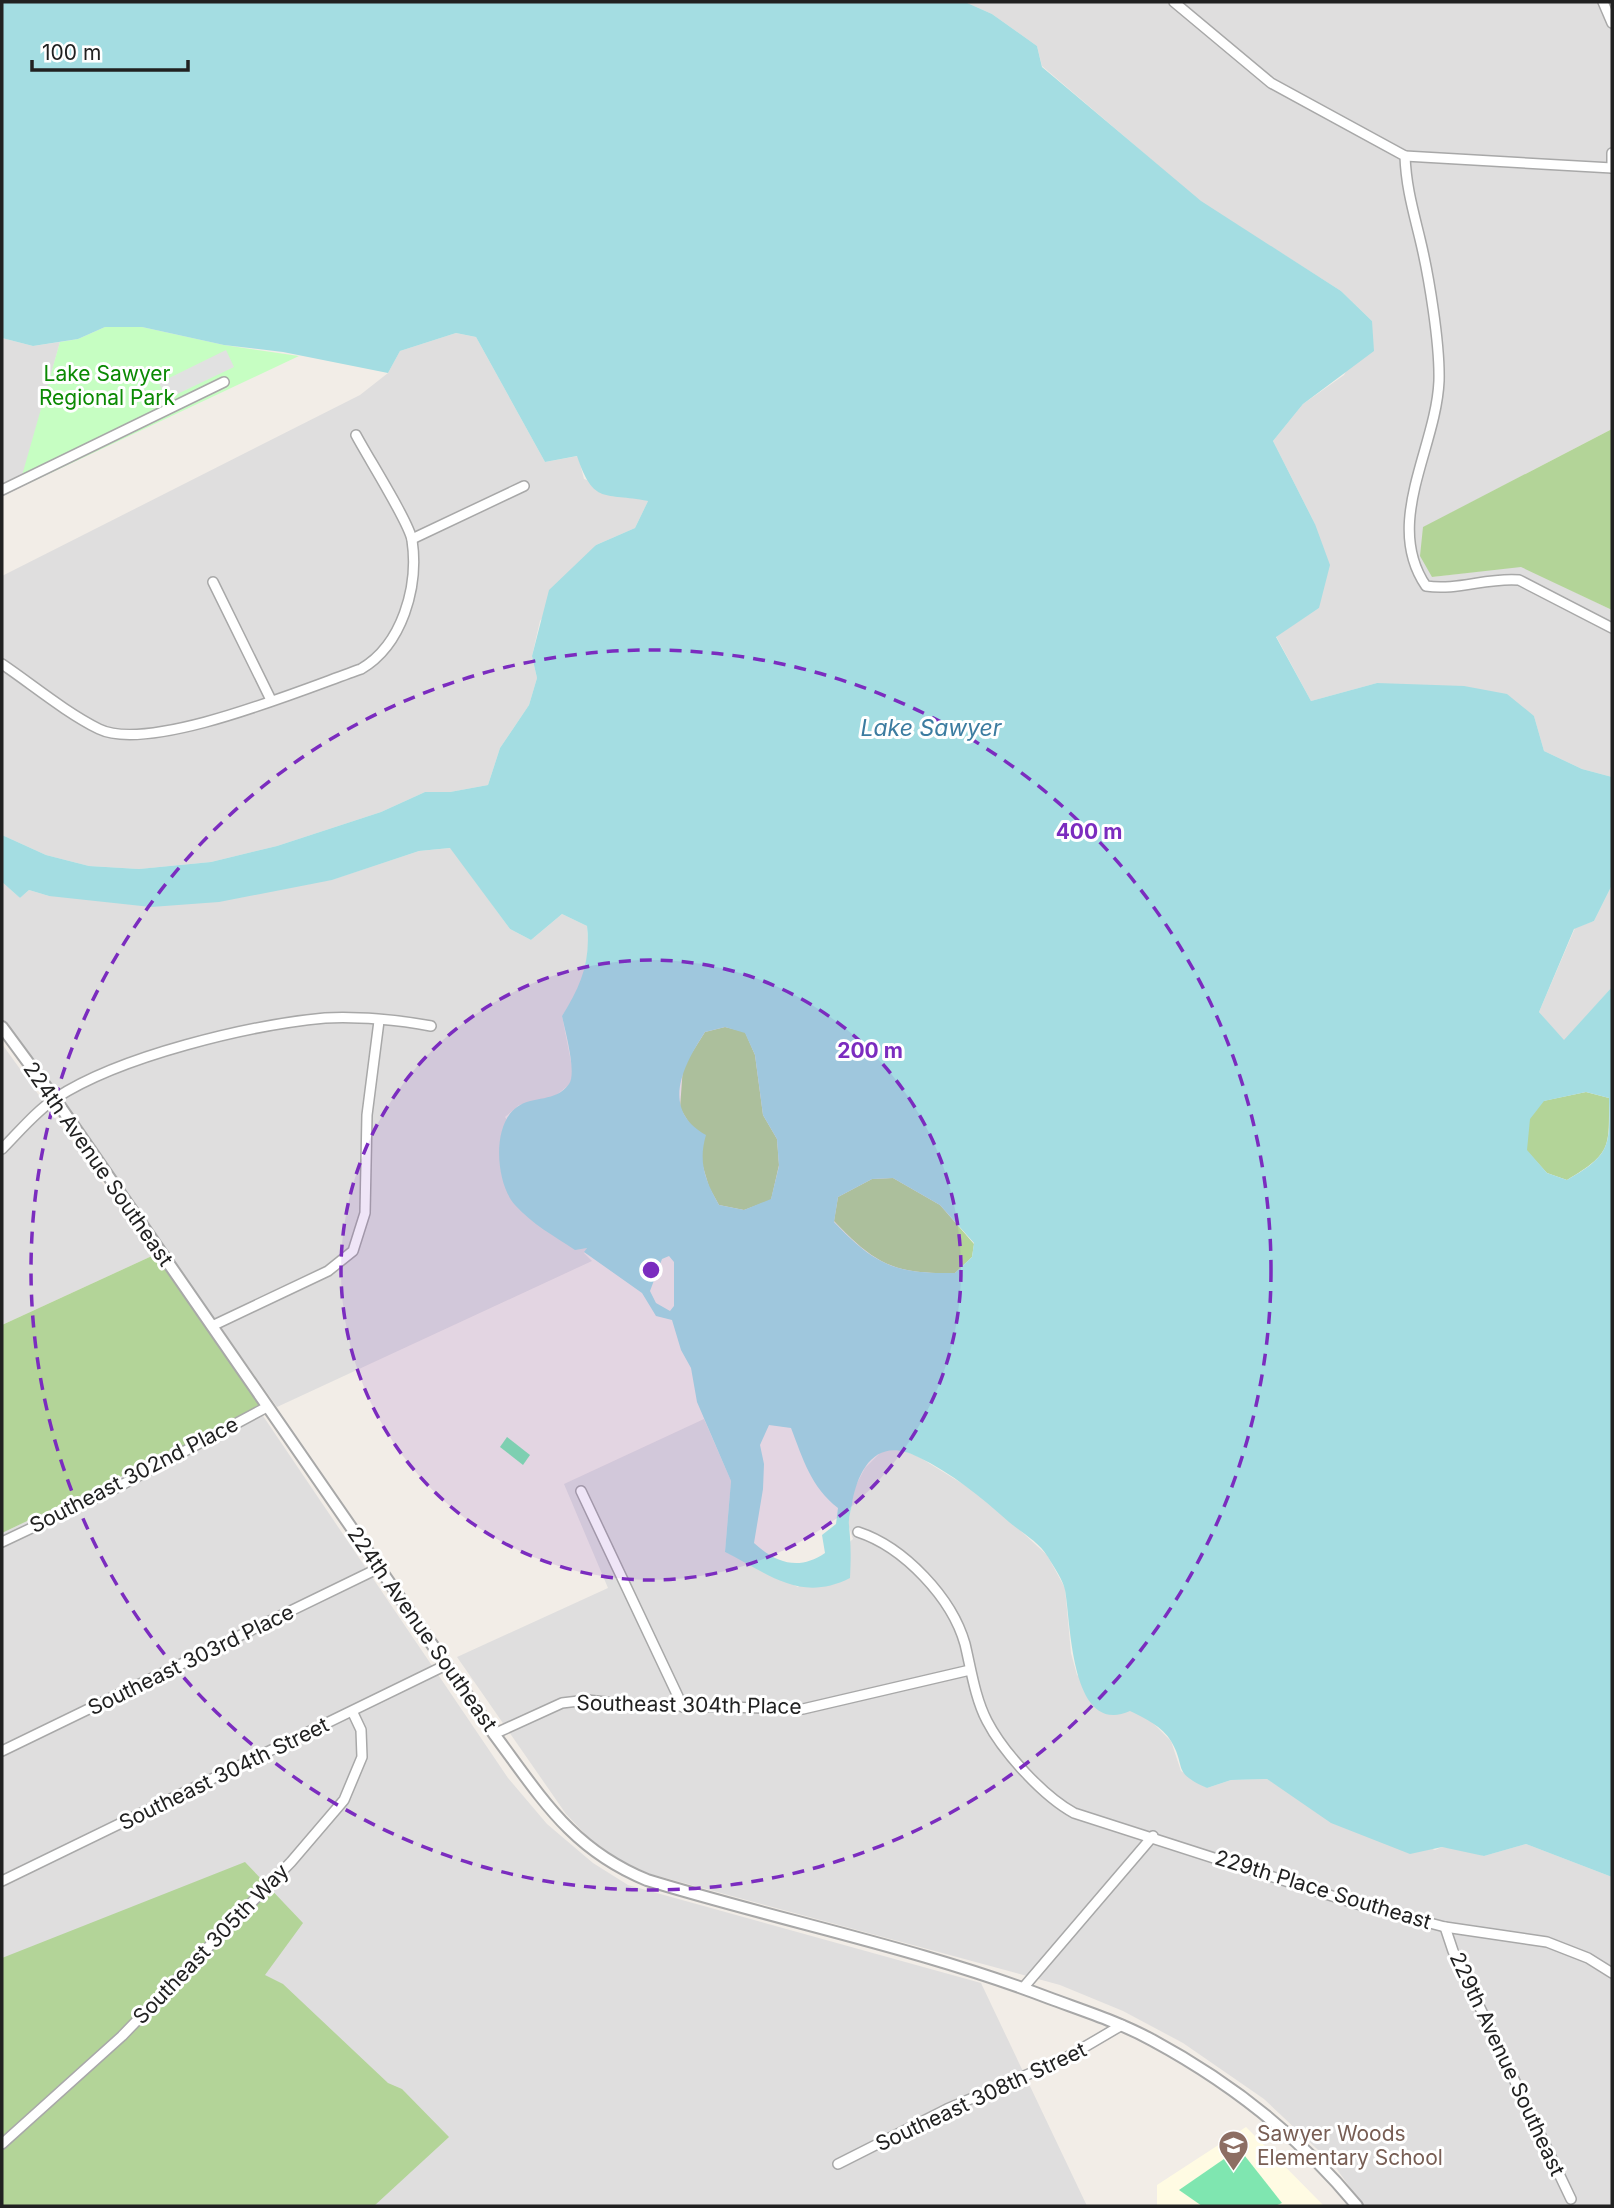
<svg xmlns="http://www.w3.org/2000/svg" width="1614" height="2208" viewBox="0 0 1614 2208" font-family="Inter,sans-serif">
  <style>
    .residential { fill: #dfdede }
    .education { fill: #fffbe3 }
    .forest { fill: #b3d498 }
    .park { fill: #c6fec2 }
    .pitch { fill: #7fe6b0 }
    .parking { fill: #e1e1e1 }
    .water { fill: #a4dde2; fill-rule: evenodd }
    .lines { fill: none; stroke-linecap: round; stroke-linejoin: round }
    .minor-casing { stroke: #a8a8a8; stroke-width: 12 }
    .tertiary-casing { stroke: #a8a8a8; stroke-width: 14 }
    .minor { stroke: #fff; stroke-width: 9 }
    .tertiary { stroke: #fff; stroke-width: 10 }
    .ring { fill: none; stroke: #7b2cbf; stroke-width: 3.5; stroke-dasharray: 12 9 }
    .labels { text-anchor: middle; stroke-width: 6; stroke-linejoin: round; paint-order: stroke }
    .park-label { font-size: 21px; fill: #0b8a03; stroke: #fff }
    .street-label { font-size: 21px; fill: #212121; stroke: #fff }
    .education-label { font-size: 21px; fill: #785e54; stroke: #fff; text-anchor: start }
    .water-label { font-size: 23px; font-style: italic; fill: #3c7ca0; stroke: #fff }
    .centre { fill: #7b2cbf; stroke: #fff; stroke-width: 3.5 }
    .ring-label { font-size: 21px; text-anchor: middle; font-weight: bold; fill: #7b2cbf; stroke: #fff; stroke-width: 6; stroke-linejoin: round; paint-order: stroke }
  </style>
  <rect width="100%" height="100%" fill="#f2ede7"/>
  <g class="residential">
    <path d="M965,2H1612V429L1424,527L1432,577L1521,566L1612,610V777L1582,769L1544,751L1534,716L1377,683L1311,701L1276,636L1319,608L1315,524L1273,441L1303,404L1344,375L1372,321L1341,291L1201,202L1042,66L1037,46L992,14Z"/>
    <path d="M456,333L476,337L545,462L578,456L584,479L648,501L635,528L596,545L540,621L532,656L537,678L529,705L500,748L488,785L450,792H425L381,812L277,846L211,862L139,869L89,866L46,855L2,835V576L360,395L388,373L400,351Z"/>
    <path d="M2,338L33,346L60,342L22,479L23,486L2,497Z"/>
    <path d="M451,848L510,929L531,940L562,914L587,926L589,956L579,989L562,1016L573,1072L571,1083L554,1097L519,1105L505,1117L587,1248L584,1253L592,1261L277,1407L2,1019V882L20,898L29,890L49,896L277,888L331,880L419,851Z"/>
    <path d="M1612,885V987L1564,1041L1539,1012L1575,928L1594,921Z"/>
    <path d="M2,1044L154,1255L2,1325Z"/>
    <path d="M259,1410L508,1778L547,1824L593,1863L628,1885L981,1983L1087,2206H2V1533Z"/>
    <path d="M704,1419L731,1481L725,1552L798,1587L853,1539L848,1524L855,1487L865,1468L882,1451L900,1449L919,1457L984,1497L1047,1555L1065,1588L1071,1653L1077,1675L1151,1721L1171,1741L1181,1771L1207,1788L1231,1780L1267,1779L1294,1795L1435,1850L1442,1847L1464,1849L1484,1856L1526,1844L1612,1877V2206H1363L1334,2165L1264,2099L1183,2043L1123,2011L1060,1985L647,1873L617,1858L589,1838L566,1814L457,1657L608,1588L564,1484Z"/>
  </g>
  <path class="education" d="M1246,2127L1324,2206H1157V2185Z"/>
  <g class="forest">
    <path d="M1612,429V610L1521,567L1432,577L1420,556L1423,527Z"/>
    <path d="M725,1027L745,1032L755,1055L763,1115L777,1139L779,1165L771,1200L744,1210L719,1205L709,1187L691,1126L680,1108L683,1067L705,1032Z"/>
    <path d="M1586,1092L1609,1098C1609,1148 1612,1153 1567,1180L1547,1173L1526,1150L1529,1119L1543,1101Z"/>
    <path d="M893,1178L940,1205L974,1244L972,1257L955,1273C894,1274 876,1265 834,1221L838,1197L872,1179Z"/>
    <path d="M154,1255L212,1326L267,1407L2,1533V1325Z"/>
    <path d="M245,1862L303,1923L265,1975L283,1984L388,2083L402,2089L449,2137L374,2206H2V1958Z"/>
  </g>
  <path class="park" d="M105,327H142L224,345L299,356L23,486L21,479L60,342L78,339Z"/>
  <g class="pitch">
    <path d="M507,1437L530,1455L523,1465L500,1447Z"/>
    <path d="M1237,2150L1241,2151L1282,2203L1275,2206H1202L1179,2190Z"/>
  </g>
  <path class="parking" d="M226,350L234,367L167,399L159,383Z"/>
  <path class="water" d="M2,2H965L992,14L1037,46L1042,67L1201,201L1341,291L1372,321L1374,351L1303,404L1273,441L1315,524L1330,565L1319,608L1276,637L1311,701L1377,683L1464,686L1507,694L1534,716L1544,751L1582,769L1612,777V885L1594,921L1574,929L1539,1012L1564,1040L1612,987V1877L1526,1844L1484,1856L1442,1847L1410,1854L1331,1823L1267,1779L1231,1780L1207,1788C1171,1772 1187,1768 1171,1741C1163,1727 1145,1718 1130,1711C1070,1738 1071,1621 1065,1590C1063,1580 1054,1567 1048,1557C1039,1542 1022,1533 1009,1522C981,1497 952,1473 918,1457C878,1436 858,1467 852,1504C851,1511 848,1519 849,1525C851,1546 851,1557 850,1578C800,1603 769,1574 725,1552L731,1481L697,1402L691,1368L681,1350L672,1320L656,1316L642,1293L584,1252L587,1248L575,1250C554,1236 532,1224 515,1205C496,1184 491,1125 517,1107C534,1095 555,1103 569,1084C577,1073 565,1030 562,1016C581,986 591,961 587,926L562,914L531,940L510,929L450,848L419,851L332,880L219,902L151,907L49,896L29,890L20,898L2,882V835L46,855L89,866L139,869L211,862L277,846L381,812L425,792H450L488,785L500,748L529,705L537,678L532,656L549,590L596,545L635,528L648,501C604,492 594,506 577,456L545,462L476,337L456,333L400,351L388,373L283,352L224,345L142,327H105L78,339L33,346L2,338ZM725,1027L745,1033L755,1055L763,1115L777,1139L779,1166L771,1199L744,1210L719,1205C705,1180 698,1162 706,1135C660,1109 683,1066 705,1032ZM1586,1092L1609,1098C1610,1146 1611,1155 1567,1180L1547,1173L1527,1150L1530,1119L1544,1101ZM893,1178L940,1205L974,1243L972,1257L955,1273C895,1274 875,1265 834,1222L838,1197L872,1179ZM669,1256L674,1262V1306L670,1311L656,1303L650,1291L662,1259ZM769,1425L791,1428C803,1459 811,1487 838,1508L836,1524L822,1535L825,1553C799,1571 776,1563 754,1543L763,1489L764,1464L760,1445Z"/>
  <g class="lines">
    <defs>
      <g id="minor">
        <path d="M1174,2L1271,83L1405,156C1406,186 1413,210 1420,239C1429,276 1440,344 1439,381C1436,449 1383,523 1426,586C1457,591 1488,577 1519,580L1612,628"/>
        <path d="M1603,2L1612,23"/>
        <path d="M1405,156L1612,168"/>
        <path d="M1612,168V153"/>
        <path d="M2,490L224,382"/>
        <path d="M412,539L524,486"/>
        <path d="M213,582L271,700"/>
        <path d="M2,664C33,685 65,712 99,729C150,754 306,688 361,669C402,645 419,587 412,540C409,522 367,456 356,435"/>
        <path d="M2,1149C19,1132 36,1111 56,1098C120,1056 249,1025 325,1018C356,1016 400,1020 431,1026"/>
        <path d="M212,1326L328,1271L353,1251L365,1213L367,1115L379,1021"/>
        <path d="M581,1491L683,1707"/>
        <path d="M858,1532C904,1547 952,1598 965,1644C971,1669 975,1698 987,1721C1003,1752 1043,1796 1074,1813L1357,1904L1445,1927L1547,1942L1588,1958L1612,1973"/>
        <path d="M2,1542L114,1489L267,1407"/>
        <path d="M494,1734L562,1703L587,1700L634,1705L803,1709L970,1670"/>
        <path d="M2,1751L379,1568"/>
        <path d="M2,1881L446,1665"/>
        <path d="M1445,1927L1453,1951L1571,2199"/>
        <path d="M1023,1988L1153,1836"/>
        <path d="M2,2144L122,2036L291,1862L344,1800L362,1757L361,1730L353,1713"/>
        <path d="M838,2164L947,2109L1064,2059L1122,2025"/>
      </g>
      <path id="tertiary" d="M2,1027L55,1099L494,1734C541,1797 571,1849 647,1880C781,1921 919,1948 1049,1998C1084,2011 1119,2022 1152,2040C1230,2082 1301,2138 1357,2206"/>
    </defs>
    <use href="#minor" class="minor-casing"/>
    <use href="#tertiary" class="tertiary-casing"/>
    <use href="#minor" class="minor"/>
    <use href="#tertiary" class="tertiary"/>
  </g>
  <circle cx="651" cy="1270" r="310" fill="#7b2cbf" fill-opacity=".12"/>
  <g class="ring">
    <circle cx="651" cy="1270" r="310"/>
    <circle cx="651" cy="1270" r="620"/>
  </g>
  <defs>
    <symbol id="school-pin" viewBox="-11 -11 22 30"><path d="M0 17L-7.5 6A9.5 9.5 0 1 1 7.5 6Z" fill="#8d6e63" stroke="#fff"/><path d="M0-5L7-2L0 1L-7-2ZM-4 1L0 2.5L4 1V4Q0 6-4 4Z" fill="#fff"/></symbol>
  </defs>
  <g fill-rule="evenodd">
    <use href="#school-pin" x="1216" y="2128" width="35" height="47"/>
  </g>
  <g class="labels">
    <g class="park-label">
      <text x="107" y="381">Lake Sawyer<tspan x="107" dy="24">Regional Park</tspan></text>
    </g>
    <g class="street-label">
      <text transform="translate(98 1164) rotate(55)" y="7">224th Avenue Southeast</text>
      <text transform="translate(134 1475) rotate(-27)" y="7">Southeast 302nd Place</text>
      <text transform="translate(422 1629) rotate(55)" y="7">224th Avenue Southeast</text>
      <text transform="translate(191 1660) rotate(-26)" y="7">Southeast 303rd Place</text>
      <text transform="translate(689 1705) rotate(1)" y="7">Southeast 304th Place</text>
      <text transform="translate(224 1774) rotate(-26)" y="7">Southeast 304th Street</text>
      <text transform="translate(1323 1890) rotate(17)" y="7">229th Place Southeast</text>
      <text transform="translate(211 1944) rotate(-46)" y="7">Southeast 305th Way</text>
      <text transform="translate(1507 2064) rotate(65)" y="7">229th Avenue Southeast</text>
      <text transform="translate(981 2097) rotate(-25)" y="7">Southeast 308th Street</text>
    </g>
    <g class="education-label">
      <text x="1257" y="2141">Sawyer Woods<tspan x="1257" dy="24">Elementary School</tspan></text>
    </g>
    <g class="water-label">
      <text x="931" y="736">Lake Sawyer</text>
    </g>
  </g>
  <circle cx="651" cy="1270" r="10" class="centre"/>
  <g class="ring-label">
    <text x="1089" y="839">400 m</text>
    <text x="870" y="1058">200 m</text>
  </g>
  <rect width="1614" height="2208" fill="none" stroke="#212121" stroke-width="7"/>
  <path d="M32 60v10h156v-10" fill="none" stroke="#212121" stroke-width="3.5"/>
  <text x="42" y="60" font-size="21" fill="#212121" stroke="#ffffff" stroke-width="5" paint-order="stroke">100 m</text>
</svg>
